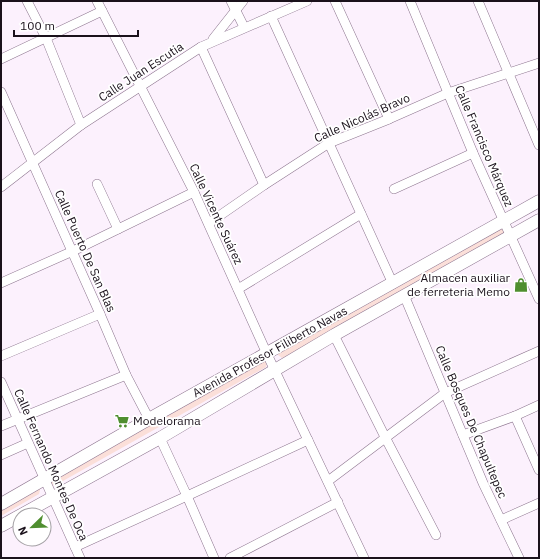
<svg xmlns="http://www.w3.org/2000/svg" width="540" height="559" viewBox="0 0 540 559" font-family="'IBM Plex Sans',sans-serif">
  <style>
    .park { fill: #fbdfd9 }
    .lines { fill: none; stroke-linecap: round; stroke-linejoin: round }
    .minor-casing { stroke: #8d758f; stroke-width: 10 }
    .secondary-casing { stroke: #8d758f; stroke-width: 13 }
    .minor { stroke: #fff; stroke-width: 9 }
    .secondary { stroke: #fff; stroke-width: 12 }
    .labels { text-anchor: middle; stroke-width: 3.5; stroke-linejoin: round; paint-order: stroke }
    .street-label { font-size: 12px; fill: #1a111b; stroke: #fff }
    .poi-label { font-size: 12px; fill: #1a111b; stroke: #fff; text-anchor: end }
  </style>
  <rect width="100%" height="100%" fill="#fcf1fd"/>
  <g class="park">
    <path d="M503,228L505,232L503,235L285,357L282,358L278,355L277,352Z"/>
    <path d="M264,359L267,362L266,367L54,486L51,483L52,477Z"/>
    <path d="M39,487L40,490L39,494L1,516V506Z"/>
  </g>
  <g class="lines">
    <defs>
      <g id="minor">
        <path d="M27,1L46,38L81,125"/>
        <path d="M97,1L194,192L267,354L364,558"/>
        <path d="M231,1L244,27"/>
        <path d="M335,1L389,119"/>
        <path d="M410,1L473,153L539,299"/>
        <path d="M478,1L539,145"/>
        <path d="M271,16L393,284"/>
        <path d="M213,39L243,1"/>
        <path d="M201,47L264,185"/>
        <path d="M1,59L102,11"/>
        <path d="M1,92L100,314L126,375L149,419"/>
        <path d="M97,184L118,229"/>
        <path d="M1,187L81,125L201,47L307,1"/>
        <path d="M394,189L473,153"/>
        <path d="M209,223L264,185L329,143L389,119L448,93L539,63"/>
        <path d="M1,283L73,251L194,192"/>
        <path d="M238,289L361,214"/>
        <path d="M404,295L483,483L519,558"/>
        <path d="M334,335L385,437L436,535"/>
        <path d="M1,356L100,314"/>
        <path d="M1,382L80,558"/>
        <path d="M515,416L539,470"/>
        <path d="M1,426L126,375"/>
        <path d="M463,435L515,416L539,405"/>
        <path d="M160,438L187,496L214,558"/>
        <path d="M1,455L28,443"/>
        <path d="M328,481L445,393L539,351"/>
        <path d="M501,520L539,503"/>
        <path d="M75,547L187,496L308,440"/>
        <path d="M230,558L338,502"/>
      </g>
      <g id="secondary">
        <path d="M1,504L149,419L539,201"/>
        <path d="M1,526L160,438L334,335L539,220"/>
      </g>
    </defs>
    <use href="#minor" class="minor-casing"/>
    <use href="#secondary" class="secondary-casing"/>
    <use href="#minor" class="minor"/>
    <use href="#secondary" class="secondary"/>
  </g>
  <defs>
    <symbol id="shop-bare" viewBox="-9 -9 18 18"><path d="M-5-2.5h2.3a2.7 3.5 0 0 1 5.4 0H5L5.5 6h-11ZM-1.5-2.5h3a1.5 2.3 0 0 0-3 0Z" fill="#4f8e2f" stroke="#fff" stroke-width="2.5" paint-order="stroke"/></symbol>
    <symbol id="supermarket-bare" viewBox="-9 -9 18 18"><path d="M-6-5.5h2.5l.6 2H6L4.5 2H-2.5L-4.4-4H-6ZM-1.5 3.2a1.3 1.3 0 1 0 .1 0ZM3 3.2a1.3 1.3 0 1 0 .1 0Z" fill="#4f8e2f" stroke="#fff" stroke-width="2.5" paint-order="stroke"/></symbol>
  </defs>
  <g fill-rule="evenodd">
    <use href="#shop-bare" x="511" y="275" width="20" height="20"/>
    <use href="#supermarket-bare" x="112" y="411" width="20" height="20"/>
  </g>
  <g class="labels">
    <g class="street-label">
      <text transform="translate(141 72) rotate(-33)" y="4">Calle Juan Escutia</text>
      <text transform="translate(362 118) rotate(-24)" y="4">Calle Nicolás Bravo</text>
      <text transform="translate(484 146) rotate(67)" y="4">Calle Francisco Márquez</text>
      <text transform="translate(216 214) rotate(65)" y="4">Calle Vicente Suárez</text>
      <text transform="translate(85 251) rotate(66)" y="4">Calle Puerto De San Blas</text>
      <text transform="translate(270 352) rotate(-29)" y="4">Avenida Profesor Filiberto Navas</text>
      <text transform="translate(471 422) rotate(67)" y="4">Calle Bosques De Chapultepec</text>
      <text transform="translate(51 465) rotate(66)" y="4">Calle Fernando Montes De Oca</text>
    </g>
    <g class="poi-label">
      <text x="510" y="282">Almacen auxiliar<tspan x="510" dy="14">de ferreteria Memo</tspan></text>
      <text x="133" y="425" text-anchor="start">Modelorama</text>
    </g>
  </g>
  <rect width="540" height="559" fill="none" stroke="#1a111b" stroke-width="4"/>
  <g transform="translate(32 527) rotate(247)"><circle r="19" fill="#ffffff" stroke="#a3a0a4"/>
  <path d="M0-3L7 15L0 10L-7 15Z" fill="#4f8e2f"/>
  <text y="-6" font-size="11" font-weight="bold" text-anchor="middle" fill="#1a111b">N</text>
  </g>
  <path d="M14 30v6h124v-6" fill="none" stroke="#1a111b" stroke-width="2"/>
  <text x="20" y="30" font-size="12" fill="#1a111b" stroke="#ffffff" stroke-width="3" paint-order="stroke">100 m</text>
</svg>
